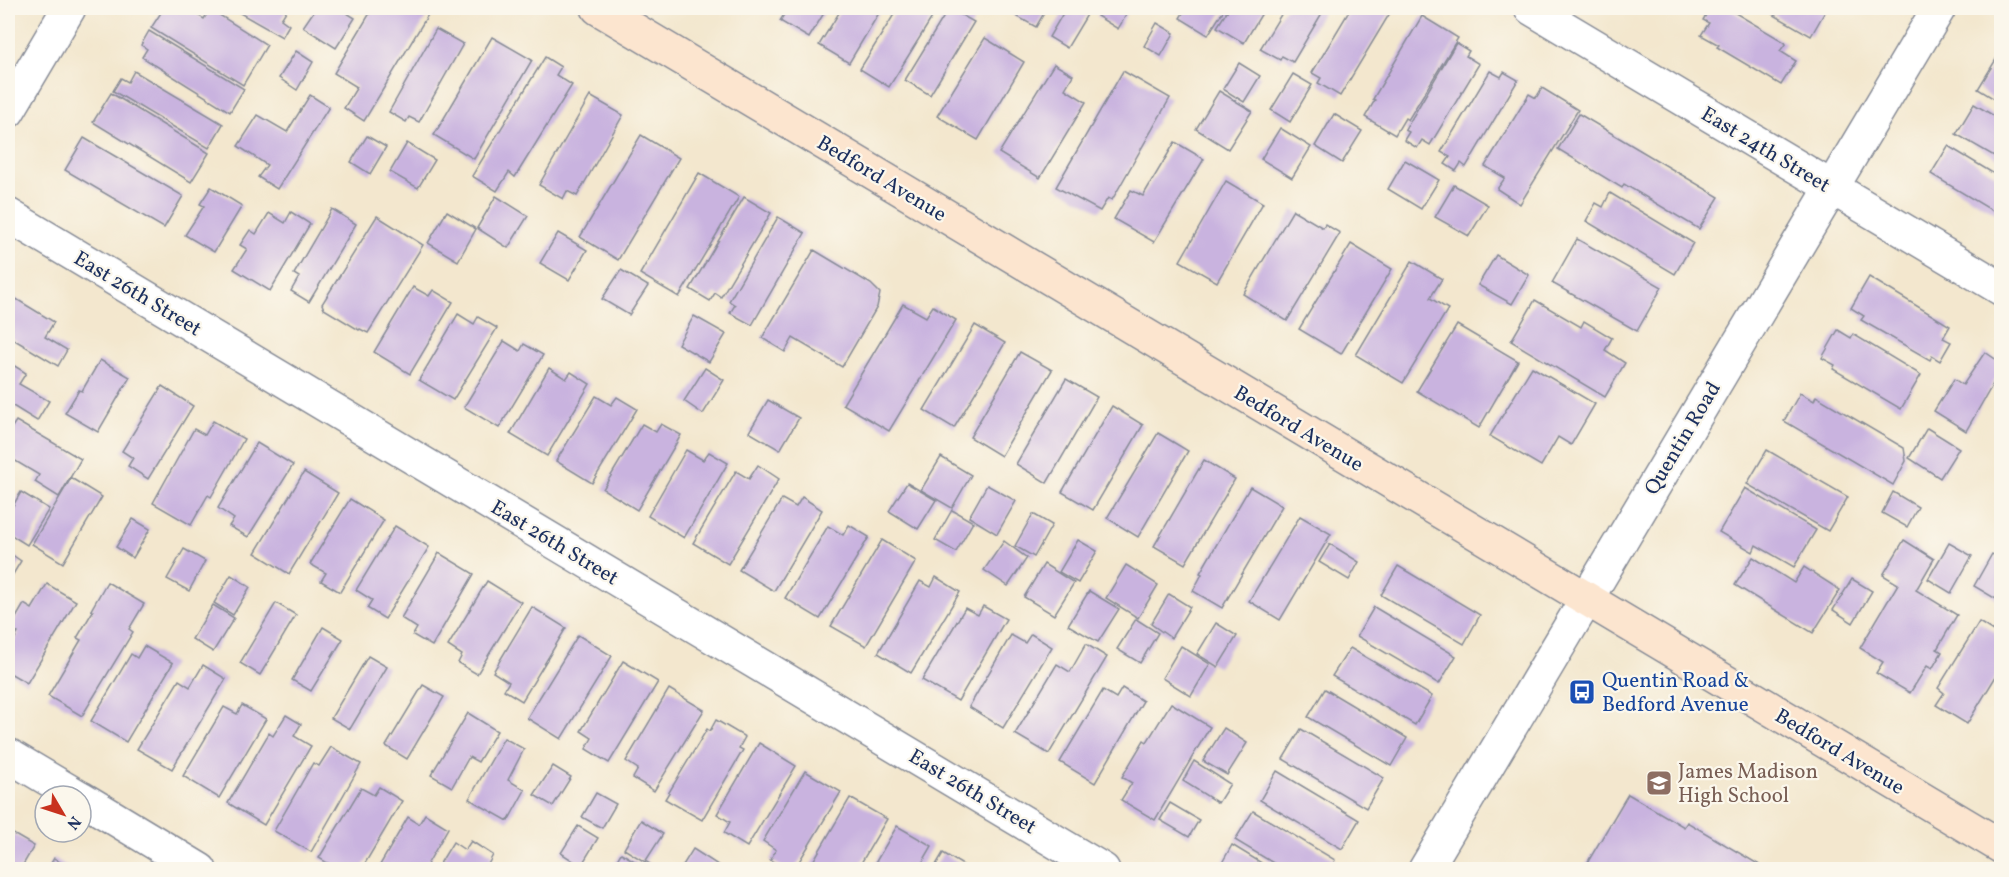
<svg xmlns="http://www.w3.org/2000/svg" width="2009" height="877" viewBox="0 0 2009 877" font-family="Vollkorn,serif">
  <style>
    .building { fill: #c9b3df }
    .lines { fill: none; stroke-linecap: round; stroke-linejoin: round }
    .minor-casing { stroke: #878b96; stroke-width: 36 }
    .secondary-casing { stroke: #878b96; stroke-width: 36 }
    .minor { stroke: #fff; stroke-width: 33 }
    .secondary { stroke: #fce5cf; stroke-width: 33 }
    .labels { text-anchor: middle; stroke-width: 4.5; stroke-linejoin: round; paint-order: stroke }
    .street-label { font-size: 21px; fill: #1b2f5e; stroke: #fbf7ec }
    .transit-label { font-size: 21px; fill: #164399; stroke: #fbf7ec; text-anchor: start }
    .education-label { font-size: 21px; fill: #785e54; stroke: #fbf7ec; text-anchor: start }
  </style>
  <rect width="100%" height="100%" fill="#fbf7ec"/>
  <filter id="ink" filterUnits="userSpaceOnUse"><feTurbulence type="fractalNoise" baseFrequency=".0167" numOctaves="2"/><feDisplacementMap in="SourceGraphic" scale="12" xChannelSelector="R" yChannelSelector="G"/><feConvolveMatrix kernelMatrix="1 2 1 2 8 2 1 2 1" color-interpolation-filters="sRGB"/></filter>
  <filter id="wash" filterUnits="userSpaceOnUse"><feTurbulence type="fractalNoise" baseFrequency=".008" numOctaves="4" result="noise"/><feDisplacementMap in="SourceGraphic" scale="24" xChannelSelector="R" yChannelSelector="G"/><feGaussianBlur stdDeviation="1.35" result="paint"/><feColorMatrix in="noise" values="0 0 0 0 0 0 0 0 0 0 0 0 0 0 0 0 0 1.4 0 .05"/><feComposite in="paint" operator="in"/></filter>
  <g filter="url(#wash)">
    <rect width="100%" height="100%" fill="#f3e7ce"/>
    <g id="blocks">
      <g class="building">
        <path d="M164,8H186L204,19L210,9L267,45L243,85L151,28Z"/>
        <path d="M231,8H288L281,19L289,25L282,37Z"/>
        <path d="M316,8H339L355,18L336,48L303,27Z"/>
        <path d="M373,8H432L364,121L344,108L357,87L334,73Z"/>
        <path d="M788,8H827L809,38L780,21Z"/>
        <path d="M842,8H882L849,63L819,45Z"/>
        <path d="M898,8H938L889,87L860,69Z"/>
        <path d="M949,8L974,22L930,95L905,80Z"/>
        <path d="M1002,8H1047L1036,27Z"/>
        <path d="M1066,8H1077L1088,13L1067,48L1049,37Z"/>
        <path d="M1102,8H1130L1118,29L1097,16Z"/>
        <path d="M1186,8H1225L1208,35L1180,18Z"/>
        <path d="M1229,8H1265L1244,43L1217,27Z"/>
        <path d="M1285,8H1325L1293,62L1282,56L1280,60L1260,49Z"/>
        <path d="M1351,8H1393L1340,96L1318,83L1321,78L1312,73Z"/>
        <path d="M1710,8L1715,12L1718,8H1727L1786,43L1780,51L1796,61L1781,85L1717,47L1719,45L1701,35L1709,23L1703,20Z"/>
        <path d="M1762,8H1827L1811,36Z"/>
        <path d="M1422,16L1458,38L1408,120L1405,118L1395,135L1365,117L1375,100L1373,99Z"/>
        <path d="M1157,23L1174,33L1161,56L1144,46Z"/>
        <path d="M436,29L463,44L419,122L409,117L406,122L389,112Z"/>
        <path d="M149,31L244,89L230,112L142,57L147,49L141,45Z"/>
        <path d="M492,37L532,60L474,159L434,135Z"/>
        <path d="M985,38L1024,62L978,140L937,116Z"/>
        <path d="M1456,43L1469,51L1466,56L1479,64L1430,145L1422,140L1417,148L1404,140L1409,132L1405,130Z"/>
        <path d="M296,51L313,62L297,90L279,78Z"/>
        <path d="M1998,56L2001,58V103L1978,89Z"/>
        <path d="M545,57L561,67L556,75L572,85L515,177L509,172L497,191L472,176Z"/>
        <path d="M1239,63L1260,76L1244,102L1223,89Z"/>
        <path d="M1054,64L1073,75L1065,89L1086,102L1040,178L999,153Z"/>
        <path d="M134,71L223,124L209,148L113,91L121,78L128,82Z"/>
        <path d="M1123,71L1170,98L1112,200L1108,198L1100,211L1056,187Z"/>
        <path d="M1490,71L1501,77L1504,72L1518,80L1466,167L1461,163L1456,171L1445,164L1450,157L1441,152Z"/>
        <path d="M1293,74L1312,85L1290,122L1271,110Z"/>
        <path d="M1542,88L1578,110L1520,204L1497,189L1505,178L1485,166L1529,94L1536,98Z"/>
        <path d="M1219,91L1252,111L1228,149L1196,129Z"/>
        <path d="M111,93L209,153L191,182L93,122Z"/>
        <path d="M310,95L329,107L277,189L258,177L267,165L238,146L258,115L287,132Z"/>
        <path d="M590,96L623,115L577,196L567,191L563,199L539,185Z"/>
        <path d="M1974,104L2001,120V160L1956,134Z"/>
        <path d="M1334,114L1362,131L1342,163L1315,146Z"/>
        <path d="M1579,114L1719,197L1699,229L1624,184L1622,188L1558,149Z"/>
        <path d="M1280,128L1311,147L1292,178L1261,159Z"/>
        <path d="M641,135L679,158L618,260L580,237Z"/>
        <path d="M367,136L386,147L370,174L351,162Z"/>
        <path d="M84,138L183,196L164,228L65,170Z"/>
        <path d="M1175,142L1204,159L1154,242L1114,219L1131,190L1143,196Z"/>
        <path d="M407,143L435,160L418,188L390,172Z"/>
        <path d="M1948,146L2001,178V216L1931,174Z"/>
        <path d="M1405,160L1439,180L1421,209L1388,189Z"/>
        <path d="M699,173L739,197L679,297L640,274Z"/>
        <path d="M1226,181L1263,203L1217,282L1180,261Z"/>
        <path d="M1454,185L1488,205L1469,236L1435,217Z"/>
        <path d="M211,187L242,206L214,252L185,235L204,206L200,204Z"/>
        <path d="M1610,193L1693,243L1675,274L1586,221L1596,203L1603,207Z"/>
        <path d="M496,196L528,216L508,248L477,228Z"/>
        <path d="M744,197L771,213L721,297L715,293L710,301L690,289Z"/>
        <path d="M332,209L356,224L309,302L291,291L299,277L294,274Z"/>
        <path d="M1293,210L1323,228L1325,224L1340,233L1287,321L1243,294Z"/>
        <path d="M447,211L476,229L458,261L428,243Z"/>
        <path d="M291,212L310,224L270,291L234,269L247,249L240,245L250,230L256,234L269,213L285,223Z"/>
        <path d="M377,216L423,245L368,333L360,329L359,330L324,309L322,304Z"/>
        <path d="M778,217L805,233L752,325L730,313L735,305L729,301Z"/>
        <path d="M558,233L587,250L569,280L540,263Z"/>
        <path d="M1577,239L1662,287L1637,331L1552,283Z"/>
        <path d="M1351,244L1392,269L1341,354L1299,329Z"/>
        <path d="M814,250L871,284L880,293L877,307L842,367L793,338L785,352L762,338Z"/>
        <path d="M1496,255L1529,275L1512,304L1478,285Z"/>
        <path d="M1412,261L1442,279L1430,298L1448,309L1403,383L1356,355Z"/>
        <path d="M621,270L648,286L629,315L602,299Z"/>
        <path d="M1869,277L1950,326L1943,338L1951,342L1940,361L1932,356L1930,360L1861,320L1864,316L1851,308Z"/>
        <path d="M413,287L429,296L433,290L453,302L410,374L374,352Z"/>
        <path d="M8,294L54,322L45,337L67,350L58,366L8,336Z"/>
        <path d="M1535,300L1581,327L1584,321L1612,338L1605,350L1625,363L1605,397L1511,341Z"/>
        <path d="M903,304L926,317L933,306L956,320L889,431L843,404Z"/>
        <path d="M458,314L474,324L478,317L497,328L453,400L419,380Z"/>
        <path d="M694,316L726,334L709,362L678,344Z"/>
        <path d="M975,325L1005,343L954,428L924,410Z"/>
        <path d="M1457,325L1518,361L1479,428L1417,391Z"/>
        <path d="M1838,330L1851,338L1853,334L1921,375L1901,409L1833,369L1835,365L1822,358Z"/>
        <path d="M504,341L520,351L524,344L543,355L499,428L464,407Z"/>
        <path d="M1020,352L1052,370L1001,456L970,437Z"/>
        <path d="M1985,352L2001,363V370L1966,431L1934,411L1954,379L1963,385Z"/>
        <path d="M100,360L130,377L98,432L65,413L79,390L82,391Z"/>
        <path d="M8,362L26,373L19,384L49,401L37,421L8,403Z"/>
        <path d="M1532,367L1595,404L1571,445L1558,437L1541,466L1490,436Z"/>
        <path d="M549,368L566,379L571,372L590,384L547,456L510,434Z"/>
        <path d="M705,368L724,380L703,414L684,401Z"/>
        <path d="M1066,379L1097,397L1047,483L1016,464Z"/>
        <path d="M162,386L193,406L148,479L128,466L133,458L122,451Z"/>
        <path d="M1800,393L1814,401L1816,396L1904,448L1906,461L1893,485L1784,421Z"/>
        <path d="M596,396L611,405L617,397L637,409L592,483L556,461Z"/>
        <path d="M768,400L799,418L780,450L749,432Z"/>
        <path d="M1112,406L1143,425L1093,510L1062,492Z"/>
        <path d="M16,421L81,459L59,497L35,482L39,475L14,460L8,472V433Z"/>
        <path d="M213,421L244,439L211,497L208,495L191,525L153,503L194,429L205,435Z"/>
        <path d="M642,424L656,432L661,424L681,435L637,510L603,489Z"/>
        <path d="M1927,428L1959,448L1940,478L1909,458Z"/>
        <path d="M1158,433L1188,451L1138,537L1107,518Z"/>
        <path d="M257,443L293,465L248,537L229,526L234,519L218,508Z"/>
        <path d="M686,450L703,460L709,452L728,463L684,538L648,516Z"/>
        <path d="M1767,450L1848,497L1828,531L1747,484Z"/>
        <path d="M941,457L971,475L952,508L921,490Z"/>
        <path d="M1204,460L1235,479L1185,564L1154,546Z"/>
        <path d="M758,465L779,479L728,564L693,543L736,471L749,479Z"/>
        <path d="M304,472L338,493L289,574L255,553Z"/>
        <path d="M71,478L102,497L63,563L32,544Z"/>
        <path d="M907,483L936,500L918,529L889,511Z"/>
        <path d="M987,485L1016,501L997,534L969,517Z"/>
        <path d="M1250,487L1282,506L1222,608L1193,591L1202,574L1200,573Z"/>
        <path d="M1745,488L1816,530L1794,567L1756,545L1753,552L1719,532Z"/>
        <path d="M21,492L49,509L27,545L8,533V514Z"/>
        <path d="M1893,492L1918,507L1907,527L1882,513Z"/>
        <path d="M802,497L822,510L774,591L739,570L782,499L796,507Z"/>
        <path d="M350,499L384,520L340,592L321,581L326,573L310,564Z"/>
        <path d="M952,510L973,522L956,552L935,540Z"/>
        <path d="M1033,514L1052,525L1034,557L1015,546Z"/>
        <path d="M1300,516L1331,534L1280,620L1249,601Z"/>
        <path d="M133,519L150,529L133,558L116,547Z"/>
        <path d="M849,525L869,537L820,619L785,598L828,526L843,535Z"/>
        <path d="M395,526L429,547L385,619L367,608L372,600L356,590Z"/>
        <path d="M882,540L916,561L866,646L831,626Z"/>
        <path d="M1078,540L1097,551L1078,583L1059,572Z"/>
        <path d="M1904,540L1934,559L1916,590L1957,615L1937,649L1942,652L1932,669L1927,666L1910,693L1876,673L1883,662L1860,648L1898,584L1883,575Z"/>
        <path d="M1004,541L1027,558L1008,586L984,570Z"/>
        <path d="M1949,543L1972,556L1951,593L1928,579Z"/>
        <path d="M1330,544L1359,562L1349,580L1319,562Z"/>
        <path d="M184,549L205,561L189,591L167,579Z"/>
        <path d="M8,552L21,561L9,581L8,580Z"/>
        <path d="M439,553L474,574L432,646L413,635L417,628L401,618Z"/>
        <path d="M1992,554L2001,560V602L1974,586Z"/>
        <path d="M1753,557L1794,583L1804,567L1840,590L1813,633L1735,585Z"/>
        <path d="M1044,564L1074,583L1054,615L1024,597Z"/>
        <path d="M1126,565L1158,585L1138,618L1106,598Z"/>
        <path d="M1398,566L1480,615L1464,644L1381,595Z"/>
        <path d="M231,575L250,587L233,615L214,603Z"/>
        <path d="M936,577L960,592L911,673L878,653L920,581L931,587Z"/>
        <path d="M1852,579L1872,591L1853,623L1833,610Z"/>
        <path d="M487,581L521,602L477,674L458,663L462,655L448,646Z"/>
        <path d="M107,582L144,604L129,629L133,632L82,716L48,696L81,640L77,638L93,611L91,610Z"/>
        <path d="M47,584L76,601L27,683L8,672V650L18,633L10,628L24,604L32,609Z"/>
        <path d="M1089,591L1119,609L1098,642L1068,625Z"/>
        <path d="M1169,594L1190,607L1171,638L1151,624Z"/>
        <path d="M276,603L296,615L260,675L240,663Z"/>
        <path d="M213,605L234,618L213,652L192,639Z"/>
        <path d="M983,606L1006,619L958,701L922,680L965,608L978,615Z"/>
        <path d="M532,607L566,628L522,701L504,690L509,682L493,672Z"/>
        <path d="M1374,607L1456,656L1439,684L1357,636Z"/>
        <path d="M1136,619L1158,633L1140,663L1117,649Z"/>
        <path d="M1979,622L2001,636V668L1967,724L1936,705L1944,693L1938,688Z"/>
        <path d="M1216,623L1237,636L1218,667L1197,654Z"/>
        <path d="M323,627L343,639L311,691L292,680Z"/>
        <path d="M1031,634L1052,647L1003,728L969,707L1011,635L1025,643Z"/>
        <path d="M578,635L612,656L561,739L527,718Z"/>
        <path d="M1086,644L1107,657L1049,754L1015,734L1057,664L1070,672Z"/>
        <path d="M144,646L173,663L126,742L91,721L131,654L137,658Z"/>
        <path d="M1181,646L1210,664L1191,696L1162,678Z"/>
        <path d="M1350,648L1432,696L1415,725L1332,676Z"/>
        <path d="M368,656L387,667L350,729L331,718Z"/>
        <path d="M623,661L658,682L609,763L586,749L592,738L581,731Z"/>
        <path d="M203,665L226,679L172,769L137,749L179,680L190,687Z"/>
        <path d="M423,685L444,697L407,759L386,746Z"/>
        <path d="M1122,688L1143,701L1095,783L1060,762L1103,690L1116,698Z"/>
        <path d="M669,689L704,710L654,791L633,778L638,769L626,761Z"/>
        <path d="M1325,689L1407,738L1391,766L1308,717Z"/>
        <path d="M1171,703L1210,727L1155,820L1121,800L1132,783L1122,777L1144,740L1147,742Z"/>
        <path d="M242,705L266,719L219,798L183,776L224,707L237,714Z"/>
        <path d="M468,713L497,731L478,762L469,757L452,787L431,775Z"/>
        <path d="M286,715L301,724L294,736L311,746L264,825L228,803L269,733L273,736Z"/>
        <path d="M716,720L745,737L739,748L743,750L702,820L665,799L707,729L710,731Z"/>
        <path d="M1224,728L1247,743L1227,775L1203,761Z"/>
        <path d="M1301,729L1384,778L1366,808L1283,759Z"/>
        <path d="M504,738L524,749L508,780L525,790L508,821L469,799Z"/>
        <path d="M759,743L796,766L747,847L724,833L730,822L717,814Z"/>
        <path d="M331,747L361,764L311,852L274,831L313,763L319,766Z"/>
        <path d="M1194,761L1230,784L1218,803L1183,781Z"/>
        <path d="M553,766L571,777L553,806L534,795Z"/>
        <path d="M805,771L841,792L794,870H787L770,860L776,850L763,841Z"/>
        <path d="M1277,771L1359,820L1342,849L1260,800Z"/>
        <path d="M379,787L402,801L361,870H339L319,858L361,788L374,795Z"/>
        <path d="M596,793L616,804L602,828L582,817Z"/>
        <path d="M1628,794L1684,827L1687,822L1768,870H1583Z"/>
        <path d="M850,798L887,819L857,870H808Z"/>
        <path d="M1170,803L1199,820L1189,837L1160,820Z"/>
        <path d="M1253,811L1335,860L1330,870H1285L1235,840Z"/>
        <path d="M425,814L448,828L424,870H377L408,817L419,824Z"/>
        <path d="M641,820L663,834L645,862L624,849Z"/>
        <path d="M578,826L598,838L581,866L561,853Z"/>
        <path d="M897,826L932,846L918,870H871Z"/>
        <path d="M8,831L34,846L20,870H8Z"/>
        <path d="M471,841L493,855L485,870H436L453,842L465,850Z"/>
        <path d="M1232,845L1273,870H1218Z"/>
        <path d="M693,849L718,865L716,870H680Z"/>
        <path d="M621,853L643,866L641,870H611Z"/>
        <path d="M943,853L971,870H933Z"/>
        <path d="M54,858L72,870H47Z"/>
        <path d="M647,862L659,870H642Z"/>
      </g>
    </g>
  </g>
  <g filter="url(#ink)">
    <use href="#blocks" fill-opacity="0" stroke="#878b96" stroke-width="1.5"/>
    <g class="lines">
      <defs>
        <g id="minor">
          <path d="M1531,8L2002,289"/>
          <path d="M8,111L69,8"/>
          <path d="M8,215L1103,870"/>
          <path d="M8,755L77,796"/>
          <path d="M81,798L200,870"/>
          <path d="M1425,870L1939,8"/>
        </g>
        <path id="secondary" d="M598,8L2002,847"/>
      </defs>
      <use href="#minor" class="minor-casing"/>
      <use href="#secondary" class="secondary-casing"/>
      <use href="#minor" class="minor"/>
      <use href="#secondary" class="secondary"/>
    </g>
  </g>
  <defs>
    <symbol id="bus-square" viewBox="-11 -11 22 22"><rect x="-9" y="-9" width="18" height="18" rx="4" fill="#1a4fb4" stroke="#fbf7ec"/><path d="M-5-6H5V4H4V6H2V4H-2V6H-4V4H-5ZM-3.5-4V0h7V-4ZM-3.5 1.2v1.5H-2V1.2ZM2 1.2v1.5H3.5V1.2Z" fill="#fff"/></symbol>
    <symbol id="school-square" viewBox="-11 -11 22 22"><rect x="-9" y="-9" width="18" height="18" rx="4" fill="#8d6e63" stroke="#fbf7ec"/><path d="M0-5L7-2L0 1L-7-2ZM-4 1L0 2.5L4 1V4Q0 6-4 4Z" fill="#fff"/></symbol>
  </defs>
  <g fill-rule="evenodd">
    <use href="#bus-square" x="1567" y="677" width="30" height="30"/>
    <use href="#school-square" x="1644" y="768" width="30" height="30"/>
  </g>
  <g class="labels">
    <g class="street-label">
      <text transform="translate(1766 149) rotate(31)" y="7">East 24th Street</text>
      <text transform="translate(882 178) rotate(31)" y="7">Bedford Avenue</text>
      <text transform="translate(138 293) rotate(31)" y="7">East 26th Street</text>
      <text transform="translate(1299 428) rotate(31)" y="7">Bedford Avenue</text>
      <text transform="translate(1682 438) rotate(-59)" y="7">Quentin Road</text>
      <text transform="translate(555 542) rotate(31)" y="7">East 26th Street</text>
      <text transform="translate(1840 751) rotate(31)" y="7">Bedford Avenue</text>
      <text transform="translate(973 791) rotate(31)" y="7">East 26th Street</text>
    </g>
    <g class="transit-label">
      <text x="1602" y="687">Quentin Road &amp;<tspan x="1602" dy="24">Bedford Avenue</tspan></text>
    </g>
    <g class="education-label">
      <text x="1678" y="778">James Madison<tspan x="1678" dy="24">High School</tspan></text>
    </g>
  </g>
  <rect width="2009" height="877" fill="none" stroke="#fbf7ec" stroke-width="30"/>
  <g transform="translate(63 814) rotate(129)"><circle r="28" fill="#fbf7ec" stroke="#a1a7b3" stroke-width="1.5"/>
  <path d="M0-4.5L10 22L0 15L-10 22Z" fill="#c8321e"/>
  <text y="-9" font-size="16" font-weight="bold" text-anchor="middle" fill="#1b2f5e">N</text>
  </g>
</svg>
